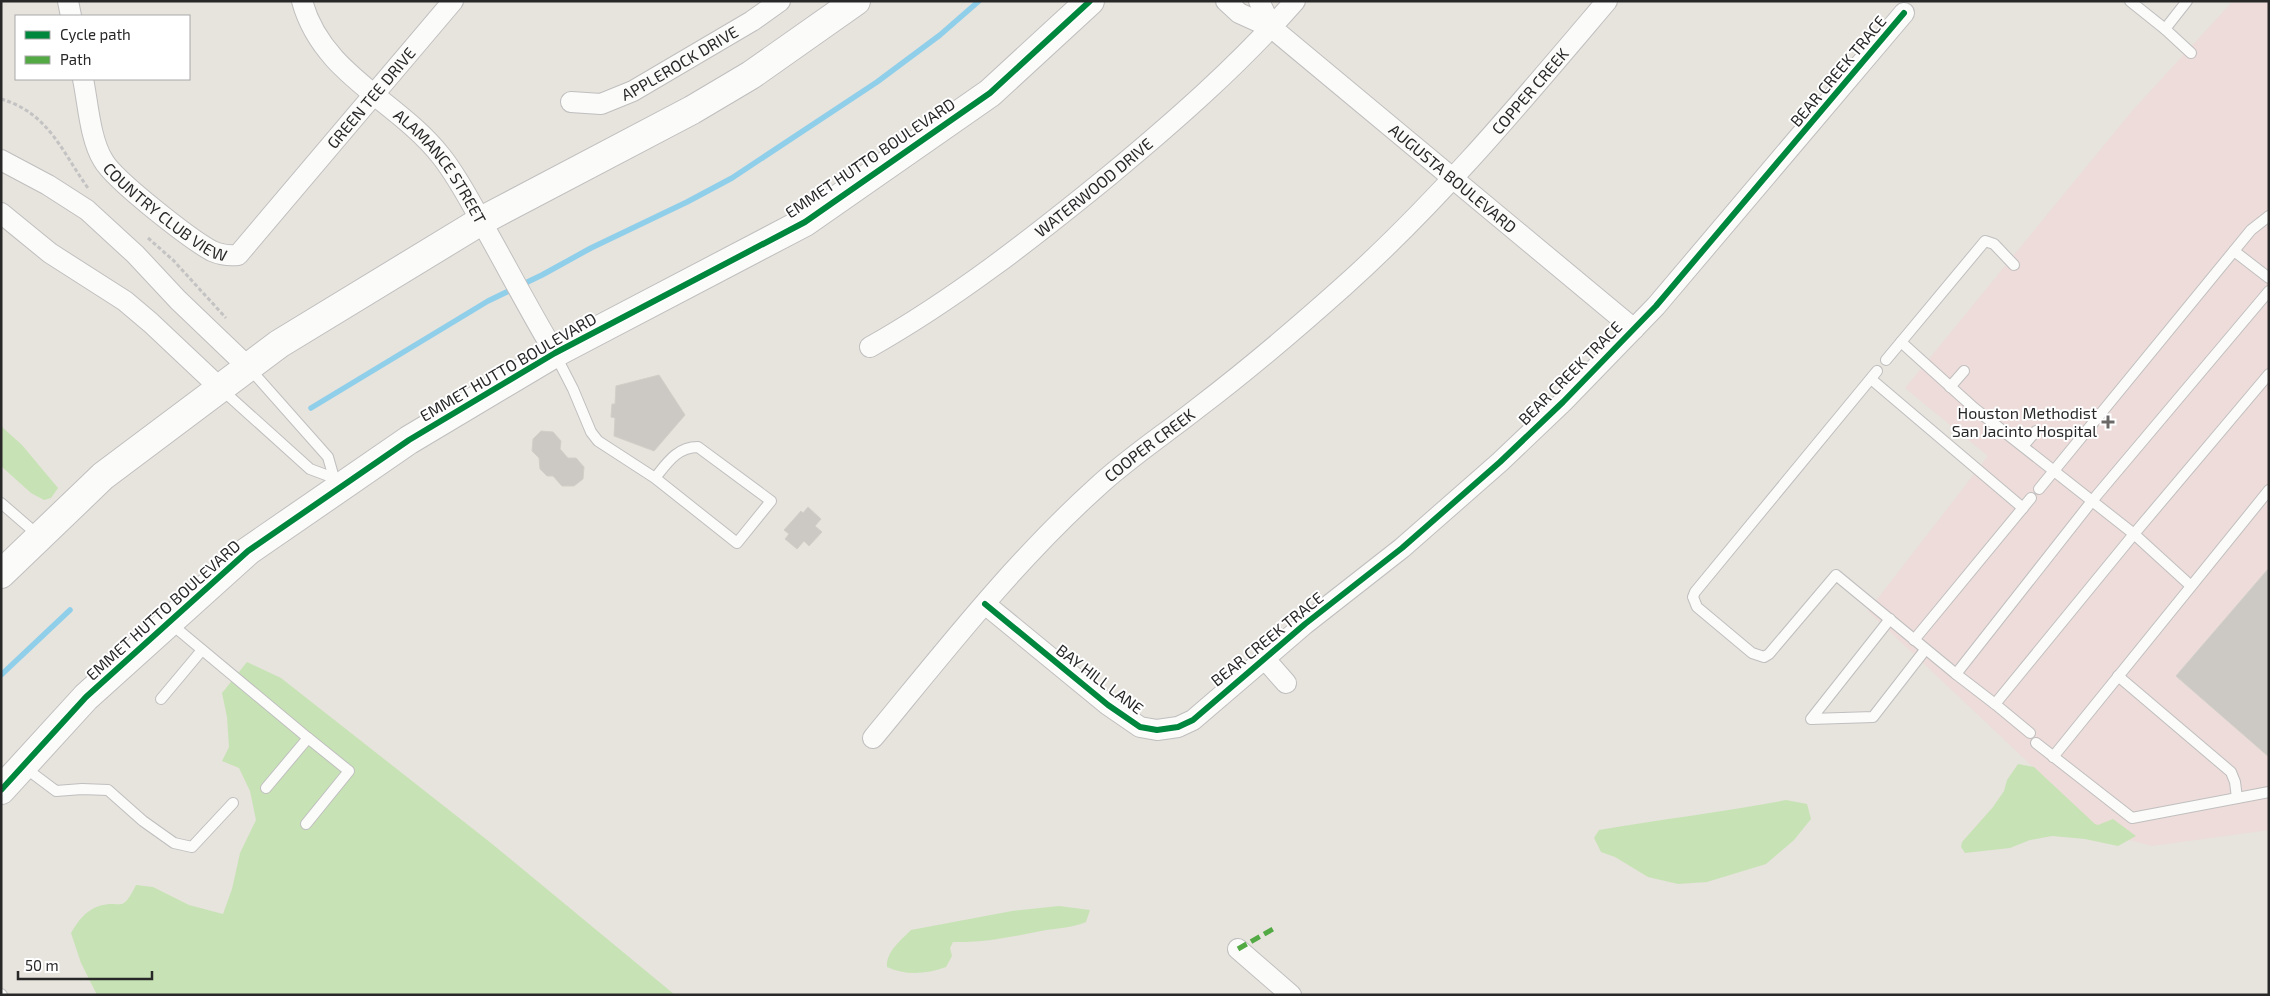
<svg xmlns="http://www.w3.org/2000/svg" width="2270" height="996" viewBox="0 0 2270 996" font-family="'Exo 2',sans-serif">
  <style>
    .medical { fill: #eddcd9 }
    .green { fill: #c7e3b5 }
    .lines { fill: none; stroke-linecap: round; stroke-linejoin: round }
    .stream { stroke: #90cfea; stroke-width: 5.5 }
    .building { fill: #ccc9c4; stroke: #d2cfc9 }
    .lane-casing { stroke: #c0bfbf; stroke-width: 12 }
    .street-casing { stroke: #c0bfbf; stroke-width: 22 }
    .secondary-casing { stroke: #c0bfbf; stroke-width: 30 }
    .path { stroke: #c4c3c3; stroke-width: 3; stroke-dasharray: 4 2.5; stroke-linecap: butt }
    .lane { stroke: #fbfbfa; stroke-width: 10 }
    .street { stroke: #fbfbfa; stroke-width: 20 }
    .secondary { stroke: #fbfbfa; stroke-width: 28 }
    .quiet { stroke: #53aa44; stroke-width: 5; stroke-dasharray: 10 5; stroke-linecap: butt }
    .cycleway-casing { stroke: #fff; stroke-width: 9 }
    .cycleway { stroke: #00873e; stroke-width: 6 }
    .poi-dot { fill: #6b6967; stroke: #fff; stroke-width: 2 }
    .labels { text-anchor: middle; stroke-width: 4; stroke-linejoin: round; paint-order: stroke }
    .street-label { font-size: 16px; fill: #282828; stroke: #fff }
    .poi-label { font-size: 16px; fill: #282828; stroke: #fff; text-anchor: end }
  </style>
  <rect width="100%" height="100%" fill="#e7e3dd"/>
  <path class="medical" d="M2233,1H2269V830L2152,846L2103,833L1868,611L1988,456L1905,388L2132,111Z"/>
  <g class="green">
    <path d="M1,426L22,445L58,488L51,498L44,500L31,493L1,466Z"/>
    <path d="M247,662L281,678L491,843L675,995H97L81,963L71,933C78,921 85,911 99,906C122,899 121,915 136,885L153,887L189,905L223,914L232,889L240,853L256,820L250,791L239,768L222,761L229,747L227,717L222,693Z"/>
    <path d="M2018,764L2034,767L2095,824L2098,825L2113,819L2136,836L2118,846L2085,839L2052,836L2030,840L2010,848L1965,853L1961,847L1962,842L1993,807L2004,791L2007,780Z"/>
    <path d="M1786,800L1807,804L1811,819L1794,840L1766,864L1707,882L1678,884L1648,877L1615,857L1601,852L1594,838L1599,830C1661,819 1724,812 1786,800Z"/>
    <path d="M1059,906L1090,910L1086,922C1072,928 1056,928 1041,931C1011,937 983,943 953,942L950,948L952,956L946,967C927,974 906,976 887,967C886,952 900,941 911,930L1012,911Z"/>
  </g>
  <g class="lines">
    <g class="stream">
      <path d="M311,408L488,301L542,275L591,248L687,202L732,178L877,82L940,35L979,1"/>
      <path d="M1,675L70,610"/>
    </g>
  </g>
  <g class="building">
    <path d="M659,375L685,415L654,451L614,436L615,418L611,417L612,404H615L616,386Z"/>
    <path d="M541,431L553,432L561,441L560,449L568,458H576L584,467L583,479L574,486H562L553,476H547L540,469L539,458L532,451L533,439Z"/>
    <path d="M808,507L821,519L815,526L822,532L809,546L804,541L797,549L785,539L789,534L784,530L801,511L803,513Z"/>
    <path d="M2269,568V757L2176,676Z"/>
  </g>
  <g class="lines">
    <defs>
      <g id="lane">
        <path d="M2130,1L2165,29"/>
        <path d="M2187,1L2165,29L2191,53"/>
        <path d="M2234,251L2269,278"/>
        <path d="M2269,291L2092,501L1956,674L1995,704L2134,534L2269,374"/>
        <path d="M1901,342L1974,408L2134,534L2191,586"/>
        <path d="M555,354L573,389L591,432L598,441L655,478L737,543L771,501L698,447C677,447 667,463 655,478"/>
        <path d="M1886,360L1985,241L1994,244L2014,265"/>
        <path d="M250,369L328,457L334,478L341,486"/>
        <path d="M1877,371L1695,592L1693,597L1697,607L1752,653L1764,657L1769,654L1836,575L1956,674"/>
        <path d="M1871,379L2023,508"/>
        <path d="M1950,387L1964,371"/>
        <path d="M220,388L310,469L334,478"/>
        <path d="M2023,446L2036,431"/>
        <path d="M2039,489L2251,230L2269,216"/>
        <path d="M1,503L38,535"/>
        <path d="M1890,619L1811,719L1873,717L1925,650"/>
        <path d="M170,623L308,738L266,788"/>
        <path d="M1914,640L2031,498"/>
        <path d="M2118,676L2231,772L2235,782L2237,798"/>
        <path d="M161,699L202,650"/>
        <path d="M1995,704L2030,733"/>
        <path d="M2036,743L2132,818L2269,792"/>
        <path d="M2053,757L2269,490"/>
        <path d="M24,767L56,791L82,789L108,790L143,821L174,843L192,847L233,803"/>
        <path d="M306,824L349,771L308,738"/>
        <path d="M1,994L2,995"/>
      </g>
      <g id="street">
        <path d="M68,1L71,16"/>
        <path id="s1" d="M302,1C322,75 397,100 441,156C457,176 469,199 481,221C506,265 529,310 555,353"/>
        <path id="s2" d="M1226,1L1239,13L1272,28L1634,329"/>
        <path d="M1259,1L1272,28"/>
        <path id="s3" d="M83,79C88,103 90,139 103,160C114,180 190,239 212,251C221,255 228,256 238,255L453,1"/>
        <path id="s4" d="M571,102L601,104L633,91L752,21L780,1"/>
        <path d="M1,160L48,185L87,210L135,254L178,300L248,367"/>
        <path d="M1,213L50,253L125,301L151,323L220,388"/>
        <path id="s5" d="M870,347C955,299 1034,237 1110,175C1175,121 1239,65 1295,1"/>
        <path d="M985,604L1108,705L1140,727L1157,730L1178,727L1193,720L1305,624L1402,548L1500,462L1563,402L1656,306L1904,13"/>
        <path d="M1264,658L1286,683"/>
        <path id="s6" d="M873,738C944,652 1013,563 1096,488C1128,458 1165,434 1199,407C1249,369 1297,328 1344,286C1440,200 1523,100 1607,1"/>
        <path d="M1238,949L1291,995"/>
      </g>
      <g id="secondary">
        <path d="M1,574L103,476L279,344L481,221L692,110L751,75L856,1"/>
        <path d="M1,790L86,697L248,551L409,440L555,353L805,222L990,93L1090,1"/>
      </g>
    </defs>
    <use href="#lane" class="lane-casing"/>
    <use href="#street" class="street-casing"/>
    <use href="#secondary" class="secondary-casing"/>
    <g class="path">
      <path d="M1,99C49,113 62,152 88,188"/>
      <path d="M148,238L173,260L226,318"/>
    </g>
    <use href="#lane" class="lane"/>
    <use href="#street" class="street"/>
    <use href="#secondary" class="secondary"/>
    <path class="quiet" d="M1238,949L1273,929"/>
    <defs>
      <g id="cycleway">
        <path d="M985,604L1108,705L1140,727L1157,730L1178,727L1193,720L1305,624L1402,548L1500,462L1563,402L1656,306L1904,13"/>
        <path d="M1,790L86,697L248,551L409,440L555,353L805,222L990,93L1090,1"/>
      </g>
    </defs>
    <use href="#cycleway" class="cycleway-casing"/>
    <use href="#cycleway" class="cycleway"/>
  </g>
  <path class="poi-dot" d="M2105.5 414.5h5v5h5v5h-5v5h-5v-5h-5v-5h5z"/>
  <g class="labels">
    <g class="street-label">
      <text dy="6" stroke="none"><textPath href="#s4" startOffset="119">APPLEROCK DRIVE</textPath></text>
      <text transform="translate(1838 71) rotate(-50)" y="6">BEAR CREEK TRACE</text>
      <text dy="6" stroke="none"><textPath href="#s6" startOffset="925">COPPER CREEK</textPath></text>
      <text dy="6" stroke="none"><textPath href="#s3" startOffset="459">GREEN TEE DRIVE</textPath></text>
      <text transform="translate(870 158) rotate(-34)" y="6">EMMET HUTTO BOULEVARD</text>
      <text dy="6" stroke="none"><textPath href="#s1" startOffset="219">ALAMANCE STREET</textPath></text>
      <text dy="6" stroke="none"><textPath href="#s2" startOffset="289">AUGUSTA BOULEVARD</textPath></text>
      <text dy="6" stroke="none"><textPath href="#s5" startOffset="275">WATERWOOD DRIVE</textPath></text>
      <text dy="6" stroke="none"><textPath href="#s3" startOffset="166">COUNTRY CLUB VIEW</textPath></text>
      <text transform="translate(508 367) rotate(-30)" y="6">EMMET HUTTO BOULEVARD</text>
      <text transform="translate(1570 373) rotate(-45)" y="6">BEAR CREEK TRACE</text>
      <text dy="6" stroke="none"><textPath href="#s6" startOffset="404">COOPER CREEK</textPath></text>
      <text transform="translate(163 610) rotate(-42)" y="6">EMMET HUTTO BOULEVARD</text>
      <text transform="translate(1267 639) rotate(-39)" y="6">BEAR CREEK TRACE</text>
      <text transform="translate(1100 679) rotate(37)" y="6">BAY HILL LANE</text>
    </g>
    <g class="poi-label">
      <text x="2097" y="419">Houston Methodist<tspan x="2097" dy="18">San Jacinto Hospital</tspan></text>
    </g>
  </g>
  <rect width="2270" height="996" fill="none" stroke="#282828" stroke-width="5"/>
  <rect x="15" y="15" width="175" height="65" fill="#ffffff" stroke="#a9a9a9"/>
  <rect x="25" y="31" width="25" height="8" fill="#00873e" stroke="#a9a9a9"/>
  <text x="60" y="40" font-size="15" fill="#282828">Cycle path</text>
  <rect x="25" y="56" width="25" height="8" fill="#53aa44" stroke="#a9a9a9"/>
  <text x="60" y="65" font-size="15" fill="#282828">Path</text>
  <path d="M18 971v8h134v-8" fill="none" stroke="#282828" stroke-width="2.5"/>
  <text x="25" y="971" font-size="15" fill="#282828" stroke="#ffffff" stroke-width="4" paint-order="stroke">50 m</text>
</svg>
